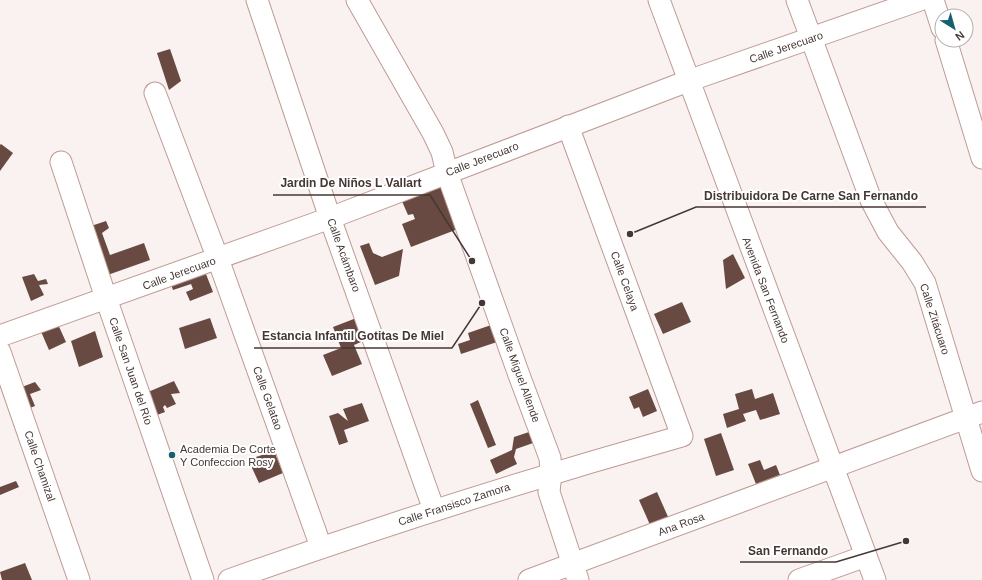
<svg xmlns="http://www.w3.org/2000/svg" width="982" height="580" viewBox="0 0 982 580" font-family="Arial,sans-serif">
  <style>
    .building { fill: #684a42 }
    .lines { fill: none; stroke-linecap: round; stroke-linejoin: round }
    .minor-casing { stroke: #be9b92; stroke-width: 23 }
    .minor { stroke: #fff; stroke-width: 21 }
    .poi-dot { fill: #17606f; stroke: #fff; stroke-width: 1.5 }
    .labels { text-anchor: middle; stroke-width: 4; stroke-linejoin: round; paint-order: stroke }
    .street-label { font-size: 11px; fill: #453733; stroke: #fff }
    .poi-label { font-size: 11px; fill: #453733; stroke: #fff; text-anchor: start }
    .leader { fill: none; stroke: #453733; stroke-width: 1.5 }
    .callout-dot { fill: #453733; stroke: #fff; stroke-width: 1.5 }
    .callout-label { font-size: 12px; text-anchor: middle; font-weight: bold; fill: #453733; stroke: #fff; stroke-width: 4; stroke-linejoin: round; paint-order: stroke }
  </style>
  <rect width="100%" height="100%" fill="#faf2f0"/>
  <g class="building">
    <path d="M170,49L181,81L169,90L157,53Z"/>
    <path d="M1,144L13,153L0,171V145Z"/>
    <path d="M441,180L458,229L411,247L402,224L415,219L413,214L408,215L401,199Z"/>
    <path d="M106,221L109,228L102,233L110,255L144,243L150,260L102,277L85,228Z"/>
    <path d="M369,243L373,253L382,257L403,249L399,276L375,285L360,246Z"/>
    <path d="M733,254L745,278L726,289L723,260Z"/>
    <path d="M204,269L213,292L190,301L186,292L193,289L191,284L173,290L170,282Z"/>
    <path d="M34,274L38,281L46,279L48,284L39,285L44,295L31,301L22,277Z"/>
    <path d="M682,302L691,322L663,334L654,314Z"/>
    <path d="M359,317L368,339L354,345L362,364L332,376L323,355L341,348L333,327Z"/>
    <path d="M210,318L217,338L185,349L179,328Z"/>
    <path d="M56,320L66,342L49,350L39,327Z"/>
    <path d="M494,324L500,341L461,354L458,344L470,340L468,333Z"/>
    <path d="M95,331L103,357L79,367L71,341Z"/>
    <path d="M174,381L180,393L171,394L176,404L167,408L165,405L163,407L165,412L157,415L148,392Z"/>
    <path d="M35,382L41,390L30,394L35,406L22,411L14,390Z"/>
    <path d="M648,389L657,411L643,417L639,407L634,409L629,397Z"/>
    <path d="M752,389L755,399L773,393L780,414L760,420L756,410L743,414L746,421L727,428L723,414L739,409L735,394Z"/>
    <path d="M478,400L496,445L488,448L470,404Z"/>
    <path d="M362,403L369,421L344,430L348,442L339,445L329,416L338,413L348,421L343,409Z"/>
    <path d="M532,431L536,442L516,449L514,457L517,464L496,474L490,460L512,450L514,437Z"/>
    <path d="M721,433L734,470L716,476L704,439Z"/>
    <path d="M274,451L283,473L259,483L252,468L256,457Z"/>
    <path d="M760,460L764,470L776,465L780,475L756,484L748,464Z"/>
    <path d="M16,481L19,487L0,495V487Z"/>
    <path d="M657,492L669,519L651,527L639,500Z"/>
    <path d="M25,563L32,580H2L0,572Z"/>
  </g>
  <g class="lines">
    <defs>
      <g id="minor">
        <path d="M257,0L330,218L434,510"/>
        <path d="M357,0L433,133L442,152L447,173L519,375L550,458L551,473L549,492L578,580"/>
        <path d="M659,0L875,580"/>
        <path d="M797,0L871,200L888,232L912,262L925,283L982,471"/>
        <path d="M933,0L942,28"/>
        <path d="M946,40L982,158"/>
        <path d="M155,93L218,259L321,547"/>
        <path d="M61,162L106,298L203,580"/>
        <path d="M0,336L330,218L688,81L920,0"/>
        <path d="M0,352L79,580"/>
        <path d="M229,580C378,527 529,479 682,436L568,126"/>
        <path d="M529,580L982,412"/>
        <path d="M799,580L866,556"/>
      </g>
    </defs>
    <use href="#minor" class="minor-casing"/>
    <use href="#minor" class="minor"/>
  </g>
  <circle class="poi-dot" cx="172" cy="455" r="4"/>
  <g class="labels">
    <g class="street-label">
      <text transform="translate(786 47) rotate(-19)" y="4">Calle Jerecuaro</text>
      <text transform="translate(482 159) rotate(-21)" y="4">Calle Jerecuaro</text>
      <text transform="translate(344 255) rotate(70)" y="4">Calle Acámbaro</text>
      <text transform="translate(179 273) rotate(-20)" y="4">Calle Jerecuaro</text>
      <text transform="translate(625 281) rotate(70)" y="4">Calle Celaya</text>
      <text transform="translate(766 290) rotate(69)" y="4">Avenida San Fernando</text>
      <text transform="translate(935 319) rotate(72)" y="4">Calle Zitácuaro</text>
      <text transform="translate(131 371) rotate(71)" y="4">Calle San Juan del Río</text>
      <text transform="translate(520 375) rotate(70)" y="4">Calle Miguel Allende</text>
      <text transform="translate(268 398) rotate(70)" y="4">Calle Gelatao</text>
      <text transform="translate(40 466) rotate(71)" y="4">Calle Chamizal</text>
      <text transform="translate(454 504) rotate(-18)" y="4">Calle Fransisco Zamora</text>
      <text transform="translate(681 524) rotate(-20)" y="4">Ana Rosa</text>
    </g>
    <g class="poi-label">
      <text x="180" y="453">Academia De Corte<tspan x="180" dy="13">Y Confeccion Rosy</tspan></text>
    </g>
  </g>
  <path class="leader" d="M472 261L430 195H273M630 234L696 207H926M482 303L452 348H254M906 541L836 562H740"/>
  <g class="callout-dot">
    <circle cx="472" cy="261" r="4"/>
    <circle cx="630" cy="234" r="4"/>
    <circle cx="482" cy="303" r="4"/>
    <circle cx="906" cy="541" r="4"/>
  </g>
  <g class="callout-label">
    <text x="351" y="187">Jardin De Niños L Vallart</text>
    <text x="811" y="200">Distribuidora De Carne San Fernando</text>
    <text x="353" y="340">Estancia Infantil Gotitas De Miel</text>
    <text x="788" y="555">San Fernando</text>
  </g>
  <g transform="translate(954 28) rotate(143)"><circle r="19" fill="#ffffff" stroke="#b5afad"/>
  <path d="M0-3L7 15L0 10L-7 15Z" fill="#17606f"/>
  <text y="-6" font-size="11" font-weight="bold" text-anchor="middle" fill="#453733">N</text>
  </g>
</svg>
